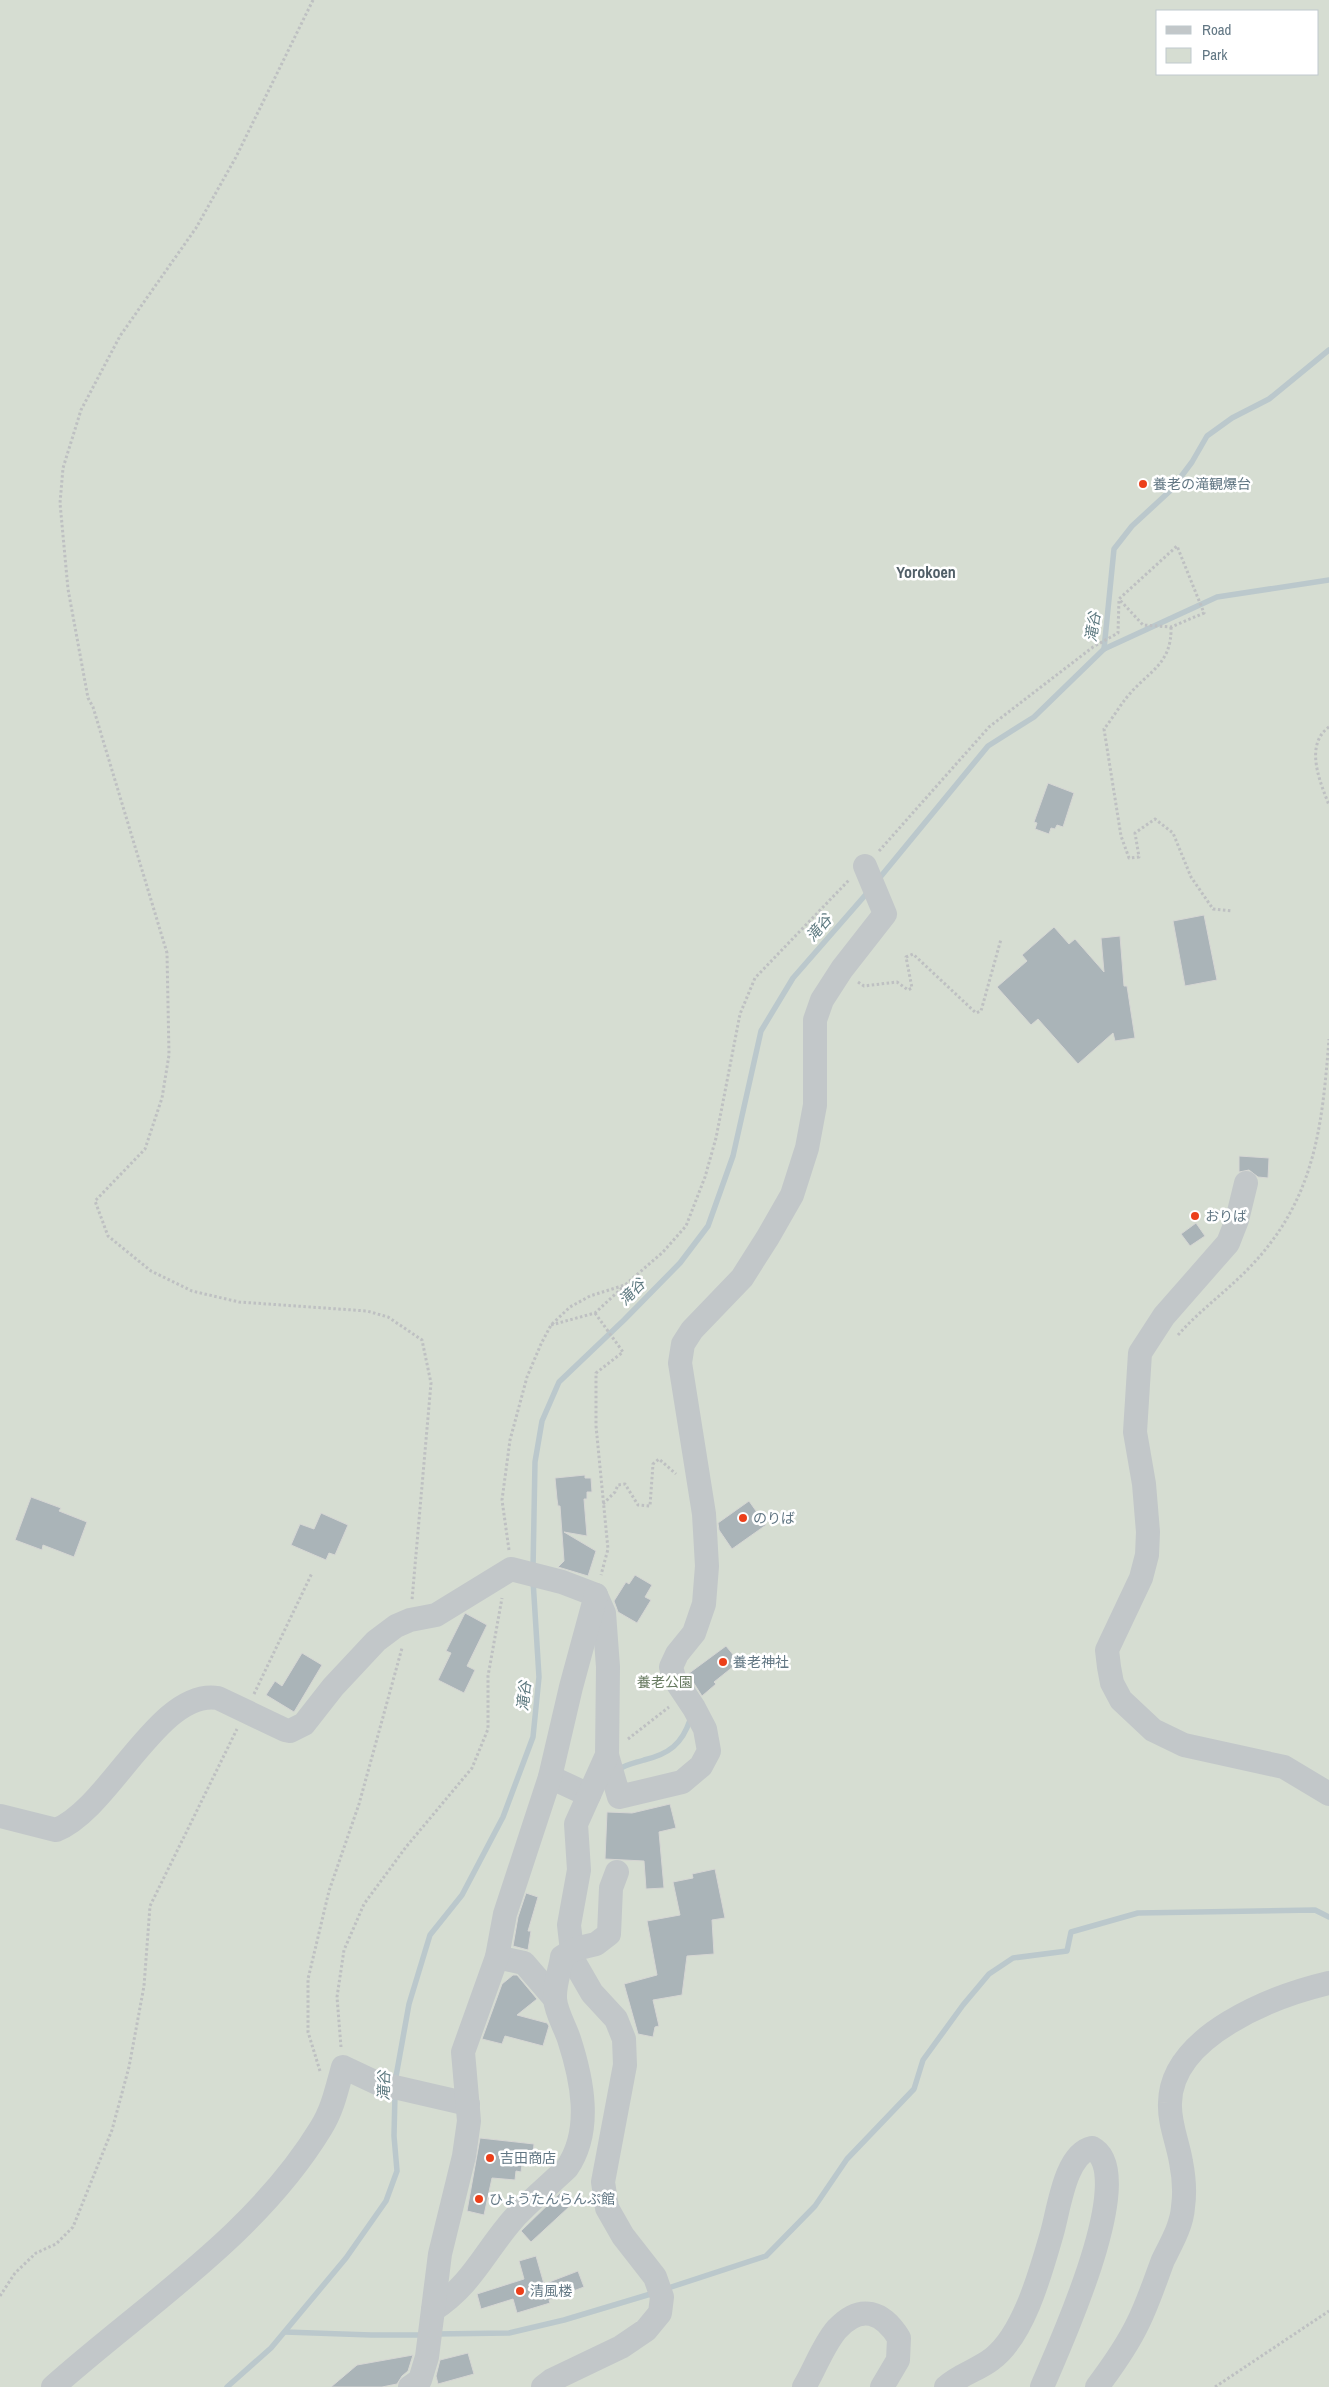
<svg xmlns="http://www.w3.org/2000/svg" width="1329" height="2387" viewBox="0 0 1329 2387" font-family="'Archivo Narrow','Noto Sans JP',sans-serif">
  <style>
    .green { fill: #d6ddd2; fill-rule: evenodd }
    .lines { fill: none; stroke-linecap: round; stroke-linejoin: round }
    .stream { stroke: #bbc8cc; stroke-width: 5.5 }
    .building { fill: #aab4b8; stroke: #d6d6d4 }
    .path { stroke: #bec0c2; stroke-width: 3; stroke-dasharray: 2.5 2.5; stroke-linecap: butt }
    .minor { stroke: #c2c7c9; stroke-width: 24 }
    .poi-dot { fill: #ec3f1a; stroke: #fff; stroke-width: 2 }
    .labels { text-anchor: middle; stroke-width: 5; stroke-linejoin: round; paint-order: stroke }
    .poi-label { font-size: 14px; fill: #627784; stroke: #fff; text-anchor: start }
    .park-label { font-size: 14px; fill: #687b61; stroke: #fff }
    .water-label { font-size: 15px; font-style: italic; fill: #5e7a81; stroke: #fff }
    .quarter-label { font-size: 16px; font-weight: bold; fill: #515f68; stroke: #fff }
  </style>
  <rect width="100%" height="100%" fill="#f5f5f1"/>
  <path class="green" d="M0,0H1329V2387H0ZM1158,11H1318V74H1158Z"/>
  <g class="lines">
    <g class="stream">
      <path d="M1104,649L1217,597L1329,580"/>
      <path d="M877,881L988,746L1034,717L1104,649L1114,549L1132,526L1171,490L1192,462L1207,436L1232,418L1269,399L1329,350"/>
      <path d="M533,1569L535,1462L542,1421L559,1382L624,1320L680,1263L708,1226L733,1156L761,1031L793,978L868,892"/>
      <path d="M618,1770C626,1764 635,1763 644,1760C669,1754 682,1744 690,1720"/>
      <path d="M395,2082L409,2004L430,1935L462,1895L503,1817L533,1737L539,1677L533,1580"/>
      <path d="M665,2289L766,2256L815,2206L847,2159L914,2089L923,2060L963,2005L989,1974L1013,1958L1067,1951L1071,1932L1138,1913L1315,1910L1329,1917"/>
      <path d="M285,2332L371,2335H425"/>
      <path d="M434,2334L509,2333L564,2320L654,2293"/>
      <path d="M227,2387L271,2348L346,2258L386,2201L397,2171L394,2136L395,2094"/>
    </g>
  </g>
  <g class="building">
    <path d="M1048,783L1074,793L1063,827L1057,825L1055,829L1051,828L1049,834L1035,829L1037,823L1034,822Z"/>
    <path d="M1204,915L1217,980L1185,986L1173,921Z"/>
    <path d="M1054,927L1069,944L1075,939L1104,972L1101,938L1120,936L1124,986H1127L1135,1038L1115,1041L1113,1033L1078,1064L1038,1019L1031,1025L997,987L1027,961L1022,955Z"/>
    <path d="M1239,1156L1269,1158L1268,1178L1258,1177L1249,1170L1239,1172Z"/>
    <path d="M1196,1223L1205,1236L1190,1246L1181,1234Z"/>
    <path d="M585,1475V1478H591L592,1492H587V1499H584L587,1536L564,1532L596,1551L588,1576L558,1567L564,1561L560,1506H558L557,1499L555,1478Z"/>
    <path d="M31,1497L61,1508L59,1511L87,1522L74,1557L43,1545L42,1550L15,1540Z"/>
    <path d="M749,1501L766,1525L732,1549L719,1530L718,1523Z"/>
    <path d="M321,1513L348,1525L335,1555L329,1553L326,1560L291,1545L300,1524L314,1529Z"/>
    <path d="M635,1575L652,1585L645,1597L651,1600L637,1623L618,1612L614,1601L626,1582L629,1584Z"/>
    <path d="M465,1613L487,1625L467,1666L475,1670L464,1693L438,1680L451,1653L446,1651Z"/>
    <path d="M726,1646L739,1662L714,1682L716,1684L702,1696L688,1674Z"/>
    <path d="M302,1653L322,1665L294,1712L266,1695L275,1681L282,1686Z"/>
    <path d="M670,1804L676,1828L659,1832L664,1888L646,1889L644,1861L605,1859L607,1812L632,1813Z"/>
    <path d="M715,1869L725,1918L712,1920L714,1954L687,1956L682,1995L653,2000L659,2026L655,2027L653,2037L638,2034L624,1984L657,1975L647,1921L680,1915L673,1882L693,1878L692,1874Z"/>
    <path d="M526,1893L538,1897L528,1931H531L528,1950L513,1946L518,1917Z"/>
    <path d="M513,1975H517L537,1999L517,2015L547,2023L549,2026L543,2046L505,2036L502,2044L482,2039L502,1984Z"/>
    <path d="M480,2138L534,2144L532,2166L522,2164L521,2172L516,2171L515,2180L492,2178L484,2215L467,2211Z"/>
    <path d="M560,2193L570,2206L531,2242L521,2231Z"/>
    <path d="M536,2256L544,2284L578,2271L584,2287L549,2300L550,2303L517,2313L513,2299L481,2309L477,2294L524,2279L519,2261Z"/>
    <path d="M468,2353L474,2374L438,2384L436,2376L440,2360Z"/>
    <path d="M413,2355L408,2371L402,2376L397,2384L382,2387H331L357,2365Z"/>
  </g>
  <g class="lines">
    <g class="path">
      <path d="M313,0L236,157L196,228L120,336L81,410L63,468L60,503L68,589L88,698L93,707L167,953L169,1055L162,1098L145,1149L95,1201L108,1236L151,1271L192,1291L239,1302L367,1311L388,1317L422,1340L431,1383L412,1600"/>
      <path d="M1171,627C1172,665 1148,671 1127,697C1119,707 1112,719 1104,729L1121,836L1129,858L1139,857L1135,833L1155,819L1173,833L1191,877L1213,909L1232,911"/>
      <path d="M1329,727C1304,745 1320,782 1329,805"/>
      <path d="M879,851L989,727L1093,647L1118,633L1119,599L1177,546L1204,613L1171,627L1143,625L1119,599"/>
      <path d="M858,982L864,986L897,982L908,990L912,988L906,957L913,954L976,1013L981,1011L1001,939"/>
      <path d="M595,1313L623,1352L596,1373V1426L608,1549L601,1575"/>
      <path d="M551,1325L595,1313L623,1287"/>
      <path d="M1178,1335C1200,1310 1227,1291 1250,1267C1315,1199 1322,1128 1329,1039"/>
      <path d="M603,1504L615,1492L618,1485L625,1484L638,1505L650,1506L653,1464L659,1459L676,1474"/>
      <path d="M509,1550L502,1500L510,1440L527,1377L541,1344L551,1325L570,1307L590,1296L625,1285L663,1252L686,1226L705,1177L716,1138L740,1014L755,978L849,880"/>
      <path d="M254,1694L312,1573"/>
      <path d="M628,1739L669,1707"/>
      <path d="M341,2047L337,1997L344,1950L364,1904L406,1847L472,1768L488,1729V1676L502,1598"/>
      <path d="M320,2071L308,2032V1979L329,1891L359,1804L402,1648"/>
      <path d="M0,2296L15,2273L36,2253L56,2244L73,2227L112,2130L129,2067L144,1986L150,1906L237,1729"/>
      <path d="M1215,2387L1329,2311"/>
    </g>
    <g class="minor">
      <path d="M1246,1183L1237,1220L1228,1243L1164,1316L1140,1353L1135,1432L1144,1484L1148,1532L1147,1555L1141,1578L1107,1650L1109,1667L1112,1683L1121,1700L1153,1730L1184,1745L1284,1767L1329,1794"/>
      <path d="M607,1755L619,1797L682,1782L701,1766L709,1751L705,1729L694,1708L674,1678L671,1667L677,1654L694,1633L704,1604L707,1566L704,1514L680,1363L683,1344L692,1330L742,1278L768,1237L792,1195L807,1148L815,1105V1020L822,1000L842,969L885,914L865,866"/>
      <path d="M550,1777L589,1795"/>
      <path d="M0,1816L56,1830C110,1809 159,1688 218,1698L285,1730L290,1731L304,1724L333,1687L376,1641L396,1626L410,1620L436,1615L511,1569L562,1582L596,1595L604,1613L608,1667L607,1755L576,1824L579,1870L569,1925L573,1960L592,1993L616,2019L624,2039L625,2065L603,2182L607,2208L623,2236L655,2277L662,2297L660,2313L646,2330L621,2347L552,2380L543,2387"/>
      <path d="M497,1957L524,1963L555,1999"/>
      <path d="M433,2310C474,2283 485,2250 516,2216C532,2199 550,2184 567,2168C593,2130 582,2079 569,2039C565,2027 556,2012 555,1999C554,1986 560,1970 562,1957L575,1949L596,1944L609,1934L611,1888L617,1872"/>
      <path d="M53,2387C145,2305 256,2235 321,2128C333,2109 337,2088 343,2067L377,2083L468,2104"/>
      <path d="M410,2387L420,2380L427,2357L440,2254L464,2156L469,2121L463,2052L497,1957L505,1914L550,1777L571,1687L596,1595"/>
      <path d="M804,2387C815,2369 823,2345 837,2329C861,2303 883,2312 899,2338L898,2360L882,2387"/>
      <path d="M946,2387C959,2375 978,2370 992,2359C1024,2335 1041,2271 1052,2233C1059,2209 1065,2154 1092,2148C1140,2173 1058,2349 1042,2387"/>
      <path d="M1097,2387C1112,2367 1127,2346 1138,2323C1148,2303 1155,2281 1163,2260C1171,2244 1182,2225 1183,2207C1185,2193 1184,2177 1181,2162C1178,2143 1169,2123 1170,2103C1171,2035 1274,1996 1329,1983"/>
    </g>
  </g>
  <g class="poi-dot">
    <circle cx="1143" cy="484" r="5"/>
    <circle cx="1195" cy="1216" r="5"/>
    <circle cx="743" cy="1518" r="5"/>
    <circle cx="723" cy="1662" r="5"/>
    <circle cx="490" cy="2158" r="5"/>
    <circle cx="479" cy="2199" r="5"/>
    <circle cx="520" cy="2291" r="5"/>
  </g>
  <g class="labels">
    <g class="poi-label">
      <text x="1153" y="489">養老の滝観爆台</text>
      <text x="1205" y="1221">おりば</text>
      <text x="753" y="1523">のりば</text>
      <text x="733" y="1667">養老神社</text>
      <text x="500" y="2163">吉田商店</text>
      <text x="489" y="2204">ひょうたんらんぷ館</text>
      <text x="530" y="2296">清風楼</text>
    </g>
    <g class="park-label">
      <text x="665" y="1687">養老公園</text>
    </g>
    <g class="water-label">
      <text transform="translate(1093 627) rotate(-82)" y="5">滝谷</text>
      <text transform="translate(819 928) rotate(-49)" y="5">滝谷</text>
      <text transform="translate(632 1292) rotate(-45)" y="5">滝谷</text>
      <text transform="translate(524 1696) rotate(-84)" y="5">滝谷</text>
      <text transform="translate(384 2086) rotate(-89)" y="5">滝谷</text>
    </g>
    <g class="quarter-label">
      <text x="926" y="578">Yorokoen</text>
    </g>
  </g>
  <rect x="1156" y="10" width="162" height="65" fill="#ffffff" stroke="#c0c9ce"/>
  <rect x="1166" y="26" width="25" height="8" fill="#c2c7c9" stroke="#c0c9ce"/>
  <text x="1202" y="35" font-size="15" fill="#627784">Road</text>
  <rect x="1166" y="48" width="25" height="15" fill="#d6ddd2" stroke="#c0c9ce"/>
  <text x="1202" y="60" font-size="15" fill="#627784">Park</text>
</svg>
